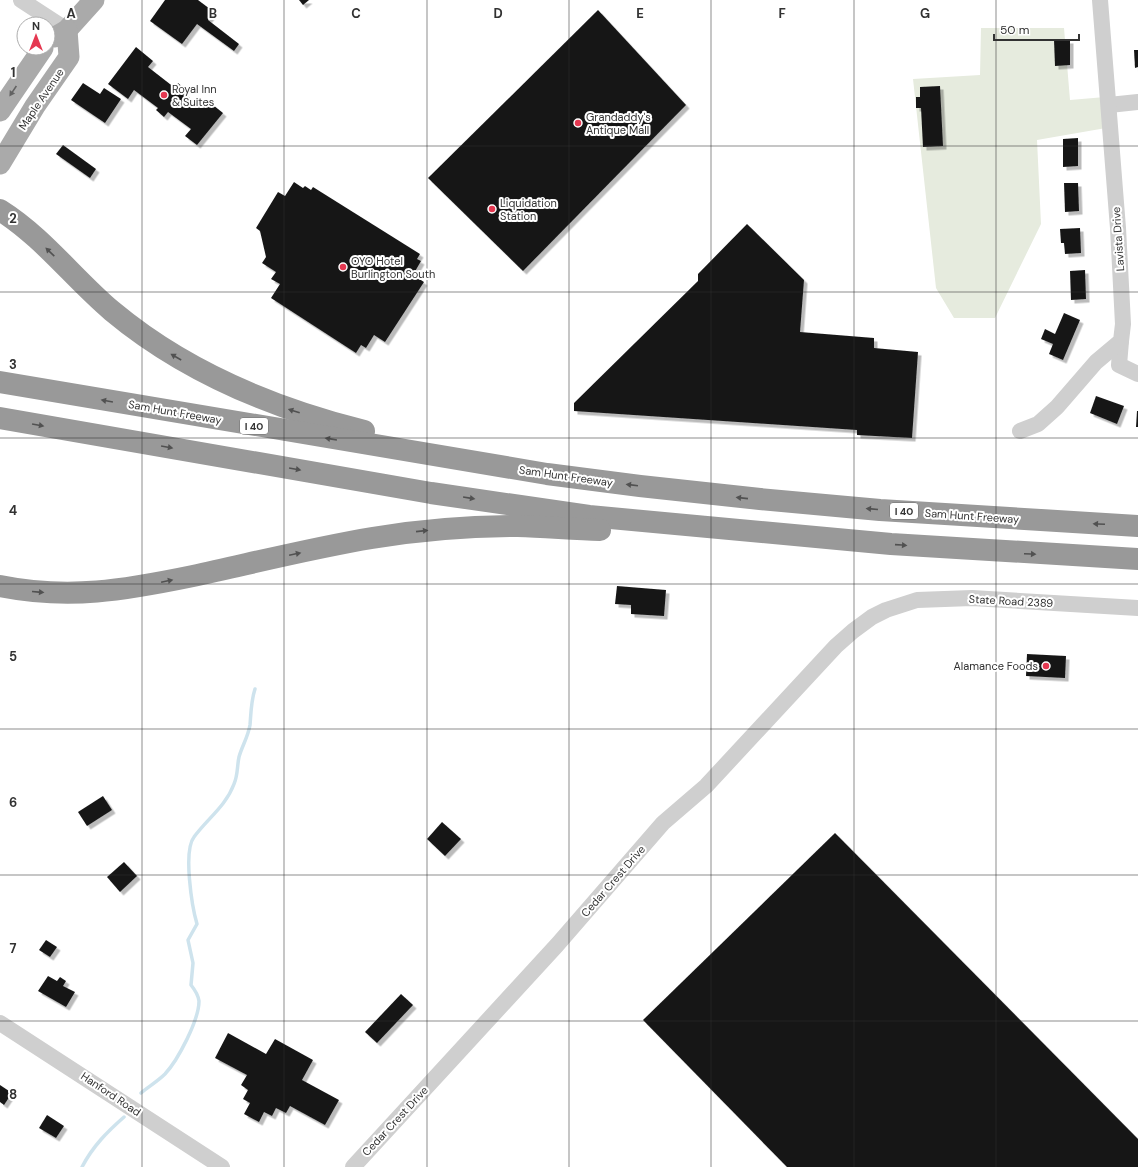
<svg xmlns="http://www.w3.org/2000/svg" width="1138" height="1167" viewBox="0 0 1138 1167" font-family="'DM Sans',sans-serif">
  <style>
    .green { fill: #e6ebde }
    .lines { fill: none; stroke-linecap: round; stroke-linejoin: round }
    .stream { stroke: #cee3ed; stroke-width: 3.5 }
    .building { fill: #191919; filter: url(#shadow) }
    .minor { stroke: #cfcfcf; stroke-width: 16 }
    .major { stroke: #aaa; stroke-width: 21 }
    .highway { stroke: #999; stroke-width: 22 }
    .oneway { fill: #626262 }
    .oneway2 { fill: #515151 }
    .grid { fill: none; stroke: #323232; stroke-width: 1; stroke-opacity: 0.55 }
    .poi-dot { fill: #e53851; stroke: #fff; stroke-width: 1.5 }
    .labels { text-anchor: middle; stroke-width: 4; stroke-linejoin: round; paint-order: stroke }
    .shield { fill: #fff; stroke: #707070; stroke-width: 1 }
    .shield-label { font-size: 10px; font-weight: bold; fill: #323232 }
    .poi-label { font-size: 11px; fill: #323232; stroke: #fff; text-anchor: start }
    .street-label { font-size: 11px; fill: #323232; stroke: #fff }
    .grid-label { font-size: 13px; text-anchor: middle; font-weight: bold; fill: #323232; stroke: #fff; stroke-width: 4; stroke-linejoin: round; paint-order: stroke }
  </style>
  <defs>
    <filter id="shadow"><feDropShadow dx="3.5" dy="3.5" stdDeviation="0" flood-color="#0004"/></filter>
  </defs>
  <rect width="100%" height="100%" fill="#fff"/>
  <path class="green" d="M981,28H1064L1070,100L1105,97L1106,128L1037,140L1041,224L995,318H954L936,288L913,79L980,75Z"/>
  <g class="lines">
    <g class="stream">
      <path d="M141,1093C148,1087 158,1081 165,1074C178,1060 199,1020 199,1001C198,994 195,990 191,985L193,963L188,940L197,924C192,907 183,851 194,837C207,819 226,806 234,784C238,775 237,766 239,757C242,746 248,737 250,725C251,713 251,701 255,689"/>
      <path d="M82,1167C93,1146 107,1132 124,1117"/>
    </g>
  </g>
  <g class="building">
    <path d="M165,0H198L214,12L208,20L239,44L234,51L197,24L182,44L150,21Z"/>
    <path d="M299,0H309L303,5Z"/>
    <path d="M598,10L686,105L523,271L428,178Z"/>
    <path d="M1054,40H1070V65L1055,66Z"/>
    <path d="M136,47L153,61L148,67L175,88L178,83L185,89L182,92L203,108L208,101L223,113L197,145L185,136L191,129L168,112L164,117L156,110L158,108L134,90L128,99L108,84Z"/>
    <path d="M1134,50H1138V67L1135,68Z"/>
    <path d="M83,83L100,94L104,88L121,99L105,123L71,100Z"/>
    <path d="M940,86L943,146L923,147L921,108H916V97H920V87Z"/>
    <path d="M1078,138V166L1063,167V139Z"/>
    <path d="M63,145L96,169L90,178L56,154Z"/>
    <path d="M294,182L303,188L305,186L311,190L313,187L420,254L417,259L421,261L413,275L424,282L385,342L374,335L366,348L361,345L356,353L271,298L280,284L271,279L276,272L262,263L266,257L260,231L256,228L278,192L285,196Z"/>
    <path d="M1064,183H1078L1079,211L1065,212Z"/>
    <path d="M747,224L804,280L800,332L874,338V348L918,352L912,438L857,435V430L574,411V403L698,281V274Z"/>
    <path d="M1080,228L1081,253L1065,254L1064,243H1061L1060,229Z"/>
    <path d="M1085,270L1086,299L1071,300L1070,271Z"/>
    <path d="M1064,313L1080,320L1063,360L1049,354L1053,344L1041,339L1045,329L1055,334Z"/>
    <path d="M1096,396L1124,406L1117,424L1090,413Z"/>
    <path d="M1137,411H1138V427H1136Z"/>
    <path d="M617,586L666,590L664,616L631,614V605L615,604Z"/>
    <path d="M1027,654L1066,656L1065,678L1026,676Z"/>
    <path d="M103,796L112,810L87,826L78,812Z"/>
    <path d="M442,822L461,839L445,856L427,839Z"/>
    <path d="M835,833L1138,1139V1167H787L643,1020Z"/>
    <path d="M124,862L137,876L120,892L107,877Z"/>
    <path d="M46,940L57,947L50,957L39,950Z"/>
    <path d="M48,976L57,981L60,977L66,981L63,986L75,992L66,1007L38,991Z"/>
    <path d="M401,994L413,1005L377,1043L365,1032Z"/>
    <path d="M228,1033L266,1054L275,1039L313,1060L302,1080L339,1100L325,1125L290,1106L286,1113L276,1108L272,1116L264,1112L259,1122L244,1114L250,1103L243,1099L248,1090L241,1085L247,1075L215,1058Z"/>
    <path d="M0,1085L12,1093L4,1105L0,1102Z"/>
    <path d="M47,1115L64,1126L56,1138L39,1128Z"/>
  </g>
  <g class="lines">
    <g class="minor">
      <path d="M21,0L67,30"/>
      <path d="M1109,105L1138,102"/>
      <path d="M1121,341L1119,365L1138,374"/>
      <path d="M1020,431L1038,424L1057,407L1096,362L1121,341L1123,324L1118,228L1100,0"/>
      <path d="M0,1023L222,1167"/>
      <path d="M353,1167L557,945L663,823L706,786L836,646L853,631L872,617L886,610L917,600L972,598L1138,608"/>
    </g>
    <g class="major">
      <path d="M55,37L67,30L94,0"/>
      <path d="M0,111L43,48"/>
      <path d="M0,164L35,106L69,57L67,30"/>
    </g>
    <g class="highway">
      <path d="M0,210C43,237 74,279 112,311C185,372 272,408 364,431"/>
      <path d="M0,382L547,474L640,486L760,499L880,510L1138,526"/>
      <path d="M0,418L431,493L589,516L891,544L1138,559"/>
      <path d="M0,586C69,600 125,590 193,576C253,563 312,548 372,538C420,530 469,526 518,526C545,527 573,529 600,530"/>
    </g>
  </g>
  <defs><path id="oneway-solid" d="M-6-.8H1V-3.2L6.5 0L1 3.2V.8H-6Z"/></defs>
  <use class="oneway" href="#oneway-solid" transform="translate(13 91) rotate(124)"/>
  <g class="oneway2">
    <use href="#oneway-solid" transform="translate(50 252) rotate(-136)"/>
    <use href="#oneway-solid" transform="translate(176 357) rotate(-150)"/>
    <use href="#oneway-solid" transform="translate(107 401) rotate(-170)"/>
    <use href="#oneway-solid" transform="translate(294 411) rotate(-162)"/>
    <use href="#oneway-solid" transform="translate(38 425) rotate(10)"/>
    <use href="#oneway-solid" transform="translate(331 439) rotate(-171)"/>
    <use href="#oneway-solid" transform="translate(167 447) rotate(10)"/>
    <use href="#oneway-solid" transform="translate(295 469) rotate(10)"/>
    <use href="#oneway-solid" transform="translate(632 485) rotate(-173)"/>
    <use href="#oneway-solid" transform="translate(469 498) rotate(9)"/>
    <use href="#oneway-solid" transform="translate(742 498) rotate(-174)"/>
    <use href="#oneway-solid" transform="translate(872 509) rotate(-175)"/>
    <use href="#oneway-solid" transform="translate(1099 524) rotate(-177)"/>
    <use href="#oneway-solid" transform="translate(422 531) rotate(-6)"/>
    <use href="#oneway-solid" transform="translate(901 545) rotate(4)"/>
    <use href="#oneway-solid" transform="translate(295 554) rotate(-12)"/>
    <use href="#oneway-solid" transform="translate(1030 554) rotate(3)"/>
    <use href="#oneway-solid" transform="translate(167 581) rotate(-12)"/>
    <use href="#oneway-solid" transform="translate(38 592) rotate(5)"/>
  </g>
  <path class="grid" d="M142,0V1167M284,0V1167M427,0V1167M569,0V1167M711,0V1167M854,0V1167M996,0V1167M0,146H1138M0,292H1138M0,438H1138M0,584H1138M0,729H1138M0,875H1138M0,1021H1138"/>
  <g class="poi-dot">
    <circle cx="164" cy="95" r="4"/>
    <circle cx="578" cy="123" r="4"/>
    <circle cx="492" cy="209" r="4"/>
    <circle cx="343" cy="267" r="4"/>
    <circle cx="1046" cy="666" r="4"/>
  </g>
  <g class="labels">
    <g class="shield">
      <rect x="240" y="418" width="28" height="16" rx="3"/>
      <rect x="890" y="503" width="28" height="16" rx="3"/>
    </g>
    <g class="shield-label">
      <text x="254" y="430">I 40</text>
      <text x="904" y="515">I 40</text>
    </g>
    <g class="poi-label">
      <text x="172" y="93">Royal Inn<tspan x="172" dy="13">&amp; Suites</tspan></text>
      <text x="586" y="121">Grandaddy's<tspan x="586" dy="13">Antique Mall</tspan></text>
      <text x="500" y="207">Liquidation<tspan x="500" dy="13">Station</tspan></text>
      <text x="351" y="265">OYO Hotel<tspan x="351" dy="13">Burlington South</tspan></text>
      <text x="1038" y="670" text-anchor="end">Alamance Foods</text>
    </g>
    <g class="street-label">
      <text transform="translate(41 99) rotate(-56)" y="4">Maple Avenue</text>
      <text transform="translate(1118 239) rotate(-94)" y="4">Lavista Drive</text>
      <text transform="translate(175 412) rotate(10)" y="4">Sam Hunt Freeway</text>
      <text transform="translate(566 476) rotate(8)" y="4">Sam Hunt Freeway</text>
      <text transform="translate(972 516) rotate(4)" y="4">Sam Hunt Freeway</text>
      <text transform="translate(1011 601) rotate(3)" y="4">State Road 2389</text>
      <text transform="translate(613 881) rotate(-49)" y="4">Cedar Crest Drive</text>
      <text transform="translate(111 1094) rotate(34)" y="4">Hanford Road</text>
      <text transform="translate(395 1121) rotate(-47)" y="4">Cedar Crest Drive</text>
    </g>
  </g>
  <g class="grid-label">
    <text x="71" y="18">A</text>
    <text x="213" y="18">B</text>
    <text x="356" y="18">C</text>
    <text x="498" y="18">D</text>
    <text x="640" y="18">E</text>
    <text x="782" y="18">F</text>
    <text x="925" y="18">G</text>
    <text x="13" y="77">1</text>
    <text x="13" y="223">2</text>
    <text x="13" y="369">3</text>
    <text x="13" y="515">4</text>
    <text x="13" y="661">5</text>
    <text x="13" y="807">6</text>
    <text x="13" y="953">7</text>
    <text x="13" y="1099">8</text>
  </g>
  <g transform="translate(36 36)"><circle r="19" fill="#ffffff" stroke="#adadad"/>
  <path d="M0-3L7 15L0 10L-7 15Z" fill="#e53851"/>
  <text y="-6" font-size="11" font-weight="bold" text-anchor="middle" fill="#323232">N</text>
  </g>
  <path d="M994 34v6h85v-6" fill="none" stroke="#323232" stroke-width="2"/>
  <text x="1000" y="34" font-size="12" fill="#323232" stroke="#ffffff" stroke-width="3" paint-order="stroke">50 m</text>
</svg>
